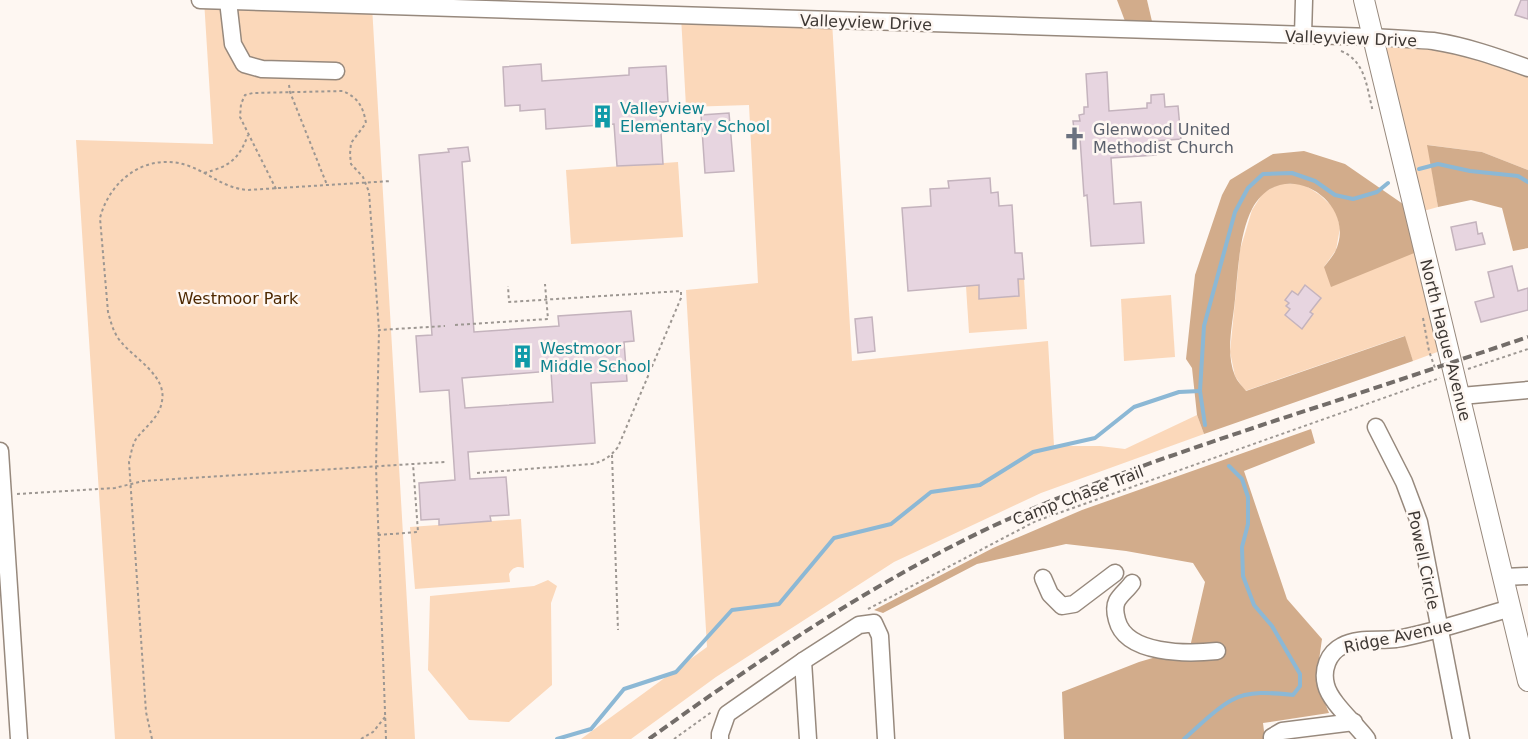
<svg xmlns="http://www.w3.org/2000/svg" width="1528" height="739" viewBox="0 0 1528 739" font-family="'DejaVu Sans',sans-serif">
  <style>
    .green { fill: #fbd8ba }
    .forest { fill: #d2ac8b }
    .lines { fill: none; stroke-linecap: round; stroke-linejoin: round }
    .stream { stroke: #8cb8d5; stroke-width: 4 }
    .building { fill: #e7d5e0; stroke: #c4b3bd; stroke-width: 1.5; fill-rule: evenodd }
    .minor-casing { stroke: #97897d; stroke-width: 19 }
    .major-casing { stroke: #97897d; stroke-width: 22 }
    .path { stroke: #9d9792; stroke-width: 2; stroke-dasharray: 3 3; stroke-linecap: butt }
    .minor { stroke: #fff; stroke-width: 16 }
    .major { stroke: #fff; stroke-width: 20 }
    .rail { stroke: #736d69; stroke-width: 4; stroke-dasharray: 9 4.5; stroke-linecap: butt }
    .labels { text-anchor: middle; stroke-width: 5; stroke-linejoin: round; paint-order: stroke }
    .street-label { font-size: 16px; fill: #3e3834; stroke: #fef7f2 }
    .culture-label { font-size: 16px; fill: #0d838f; stroke: #fef7f2; text-anchor: start }
    .worship-label { font-size: 16px; fill: #5b616d; stroke: #fef7f2; text-anchor: start }
    .park-label { font-size: 16px; fill: #4d2800; stroke: #fef7f2 }
  </style>
  <rect width="100%" height="100%" fill="#fef7f2"/>
  <g class="green">
    <path d="M204,0L372,6L415,739H115L76,140L213,144Z"/>
    <path d="M681,16L832,21L852,361L1048,341L1054,446H1100L1125,449L1197,415L1204,434L1041,493L894,562L716,677L631,739H581L707,647L686,290L758,283L749,105L686,107Z"/>
    <path d="M1372,37L1528,68V170L1482,152L1428,145L1438,207L1416,213Z"/>
    <path d="M678,162L683,237L571,244L566,170Z"/>
    <path d="M1279,184H1303L1320,195L1336,210L1340,228L1336,250L1324,267L1424,249L1448,348L1413,361L1404,336L1245,391L1235,376L1230,352L1240,250L1252,210L1263,193Z"/>
    <path d="M1024,279L1027,329L969,333L966,286L968,282Z"/>
    <path d="M1171,295L1175,357L1124,361L1121,299Z"/>
    <path d="M521,519L524,568C517,566 513,567 509,574L510,582L415,589L410,527Z"/>
    <path d="M548,580L557,586L551,603L552,685L509,722L469,720L428,670L430,596L534,586Z"/>
  </g>
  <g class="forest">
    <path d="M1117,0H1147L1154,30L1128,29Z"/>
    <path d="M1427,145L1482,152L1528,170V248L1513,251L1502,208L1471,200L1438,207Z"/>
    <path d="M1304,151L1345,164L1416,213L1424,249L1331,287L1324,267C1328,262 1332,257 1335,252C1360,202 1282,152 1252,209C1239,235 1238,271 1235,299C1233,323 1225,352 1235,376C1237,381 1242,386 1246,391L1405,336L1413,361L1204,434L1197,415L1192,368L1186,359L1195,275L1222,195L1230,180L1273,154Z"/>
    <path d="M1311,429L1315,443L1244,471L1287,599L1322,639L1316,681L1329,713L1263,723L1265,739H1064L1062,692L1139,662L1190,647L1205,582L1193,563L1126,551L1066,544L977,564L883,613L874,610L993,548L1082,510Z"/>
  </g>
  <g class="lines">
    <g class="stream">
      <path d="M1419,169L1438,164L1470,171L1518,176L1528,182"/>
      <path d="M1205,425L1200,391L1204,326L1235,212L1248,188L1263,174L1292,173L1315,181L1335,195L1353,199L1377,192L1388,183"/>
      <path d="M557,739L591,729L624,689L676,672L732,610L779,604L834,538L891,524L931,492L980,485L1033,452L1095,438L1134,407L1179,392L1200,391"/>
      <path d="M1184,739C1198,727 1216,708 1232,700C1249,690 1274,693 1293,695L1300,686V674L1272,626L1254,605L1243,576L1242,547L1248,524V497L1242,479L1229,466"/>
    </g>
  </g>
  <g class="building">
    <path d="M1521,0H1528V19L1515,15Z"/>
    <path d="M541,64L542,81L629,75V68L666,66L668,102H659L663,164L617,166L614,124L546,129L545,109L520,111V105L505,106L503,67Z"/>
    <path d="M1107,72L1109,111L1147,108V103H1151V95L1164,94L1165,107L1178,106L1181,139L1155,141L1156,155L1111,158L1114,204L1141,202L1144,243L1091,246L1087,195L1084,196L1080,138H1075L1073,121H1080L1079,115L1084,114V107H1088L1086,74Z"/>
    <path d="M729,113L734,171L705,173L701,115Z"/>
    <path d="M468,147L470,161L462,162L474,332L559,326L558,316L631,311L634,341L624,342L627,381L591,383L595,443L468,452L470,479L506,477L509,515L490,516L491,521L439,525V519L421,520L419,483L455,480L449,390L420,392L416,336L432,335L419,155L449,152L448,149ZM551,371L553,402L465,408L462,378Z"/>
    <path d="M990,178L991,193L998,192L999,206L1012,205L1015,253H1022L1024,279H1018L1019,296L979,299V285L908,291L902,208L931,206L930,189L949,188L948,181Z"/>
    <path d="M1476,222L1478,234L1482,233L1485,244L1456,250L1451,227Z"/>
    <path d="M1512,266L1518,291L1528,288V310L1481,322L1475,302L1494,297L1488,272Z"/>
    <path d="M1305,285L1321,298L1310,312L1313,314L1302,329L1285,315L1290,309L1286,306L1289,303L1285,300L1292,291L1298,295Z"/>
    <path d="M872,317L875,351L858,353L855,319Z"/>
  </g>
  <g class="lines">
    <defs>
      <g id="minor">
        <path d="M200,0L1372,37C1392,38 1413,39 1433,41C1466,46 1497,57 1528,68"/>
        <path d="M228,1L233,44L244,64L262,69L336,71"/>
        <path d="M1303,35L1304,0"/>
        <path d="M1461,396L1528,390"/>
        <path d="M1376,427L1404,482L1419,522L1461,739"/>
        <path d="M0,451L19,739"/>
        <path d="M1504,577L1528,576"/>
        <path d="M1043,578L1050,594L1062,606L1074,604L1115,573"/>
        <path d="M1132,583C1128,589 1120,595 1117,601C1114,607 1115,613 1117,620C1126,655 1188,654 1217,651"/>
        <path d="M803,661L808,739"/>
        <path d="M720,739V734L727,714L803,661L859,625L874,623L880,636L886,739"/>
        <path d="M1272,739V737L1282,731L1354,722"/>
        <path d="M1367,739C1355,723 1330,702 1326,685C1322,670 1328,653 1342,646C1357,637 1379,641 1396,639C1432,633 1475,618 1511,608"/>
      </g>
      <path id="major" d="M1364,0L1528,681"/>
    </defs>
    <use href="#minor" class="minor-casing"/>
    <use href="#major" class="major-casing"/>
    <g class="path">
      <path d="M1341,51C1366,61 1367,89 1373,112"/>
      <path d="M289,85L290,92L327,185"/>
      <path d="M204,173C229,166 238,161 248,135"/>
      <path d="M276,189L240,117L241,104L245,95L253,93L343,91C358,98 363,106 366,123L351,143L350,154L351,164L363,177L369,192L379,330"/>
      <path d="M1423,318L1429,351L1435,368"/>
      <path d="M455,325L548,319L545,284"/>
      <path d="M1468,369L1528,349"/>
      <path d="M612,455L618,630"/>
      <path d="M477,473L592,464C604,461 610,457 618,447L681,298V291L509,302L508,286"/>
      <path d="M17,494L115,488L143,481L445,462"/>
      <path d="M378,535L418,532L413,464"/>
      <path d="M868,609L1036,521L1440,378"/>
      <path d="M152,739L146,712L129,462C131,454 132,446 136,439C145,427 160,417 162,401C167,376 135,359 121,342C114,334 111,323 108,312L100,218C110,179 148,151 189,166C211,174 223,188 248,190L391,181"/>
      <path d="M361,739L373,732L385,717"/>
      <path d="M386,739L376,467L379,330L445,326"/>
      <path d="M674,739L713,711"/>
    </g>
    <use href="#minor" class="minor"/>
    <use href="#major" class="major"/>
    <path class="rail" d="M649,739C759,660 870,584 993,526C1085,484 1181,452 1277,420C1361,393 1444,365 1528,337"/>
  </g>
  <defs>
    <symbol id="building-bare" viewBox="-9 -9 18 18"><path d="M-4-6H4V6H1V3H-1V6H-4ZM-2.5-4.3h1.7v1.8h-1.7ZM.8-4.3h1.7v1.8H.8ZM-2.5-1h1.7V.8h-1.7ZM.8-1h1.7V.8H.8Z" fill="#0f9aa8" stroke="#fef7f2" stroke-width="2.5" paint-order="stroke"/></symbol>
    <symbol id="church-bare" viewBox="-9 -9 18 18"><path d="M-1.2-6h2.4v3.5h3.3v2.4h-3.3V6h-2.4V-.1h-3.3v-2.4h3.3Z" fill="#6b7280" stroke="#fef7f2" stroke-width="2.5" paint-order="stroke"/></symbol>
  </defs>
  <g fill-rule="evenodd">
    <use href="#building-bare" x="586" y="100" width="33" height="33"/>
    <use href="#church-bare" x="1058" y="122" width="33" height="33"/>
    <use href="#building-bare" x="506" y="340" width="33" height="33"/>
  </g>
  <g class="labels">
    <g class="street-label">
      <text transform="translate(866 22) rotate(2)" y="6">Valleyview Drive</text>
      <text transform="translate(1351 38) rotate(2)" y="6">Valleyview Drive</text>
      <text transform="translate(1446 340) rotate(76)" y="6">North Hague Avenue</text>
      <text transform="translate(1078 495) rotate(-21)" y="6">Camp Chase Trail</text>
      <text transform="translate(1424 560) rotate(78)" y="6">Powell Circle</text>
      <text transform="translate(1398 636) rotate(-12)" y="6">Ridge Avenue</text>
    </g>
    <g class="culture-label">
      <text x="620" y="114">Valleyview<tspan x="620" dy="18">Elementary School</tspan></text>
      <text x="540" y="354">Westmoor<tspan x="540" dy="18">Middle School</tspan></text>
    </g>
    <g class="worship-label">
      <text x="1093" y="135">Glenwood United<tspan x="1093" dy="18">Methodist Church</tspan></text>
    </g>
    <g class="park-label">
      <text x="238" y="304">Westmoor Park</text>
    </g>
  </g>
</svg>
